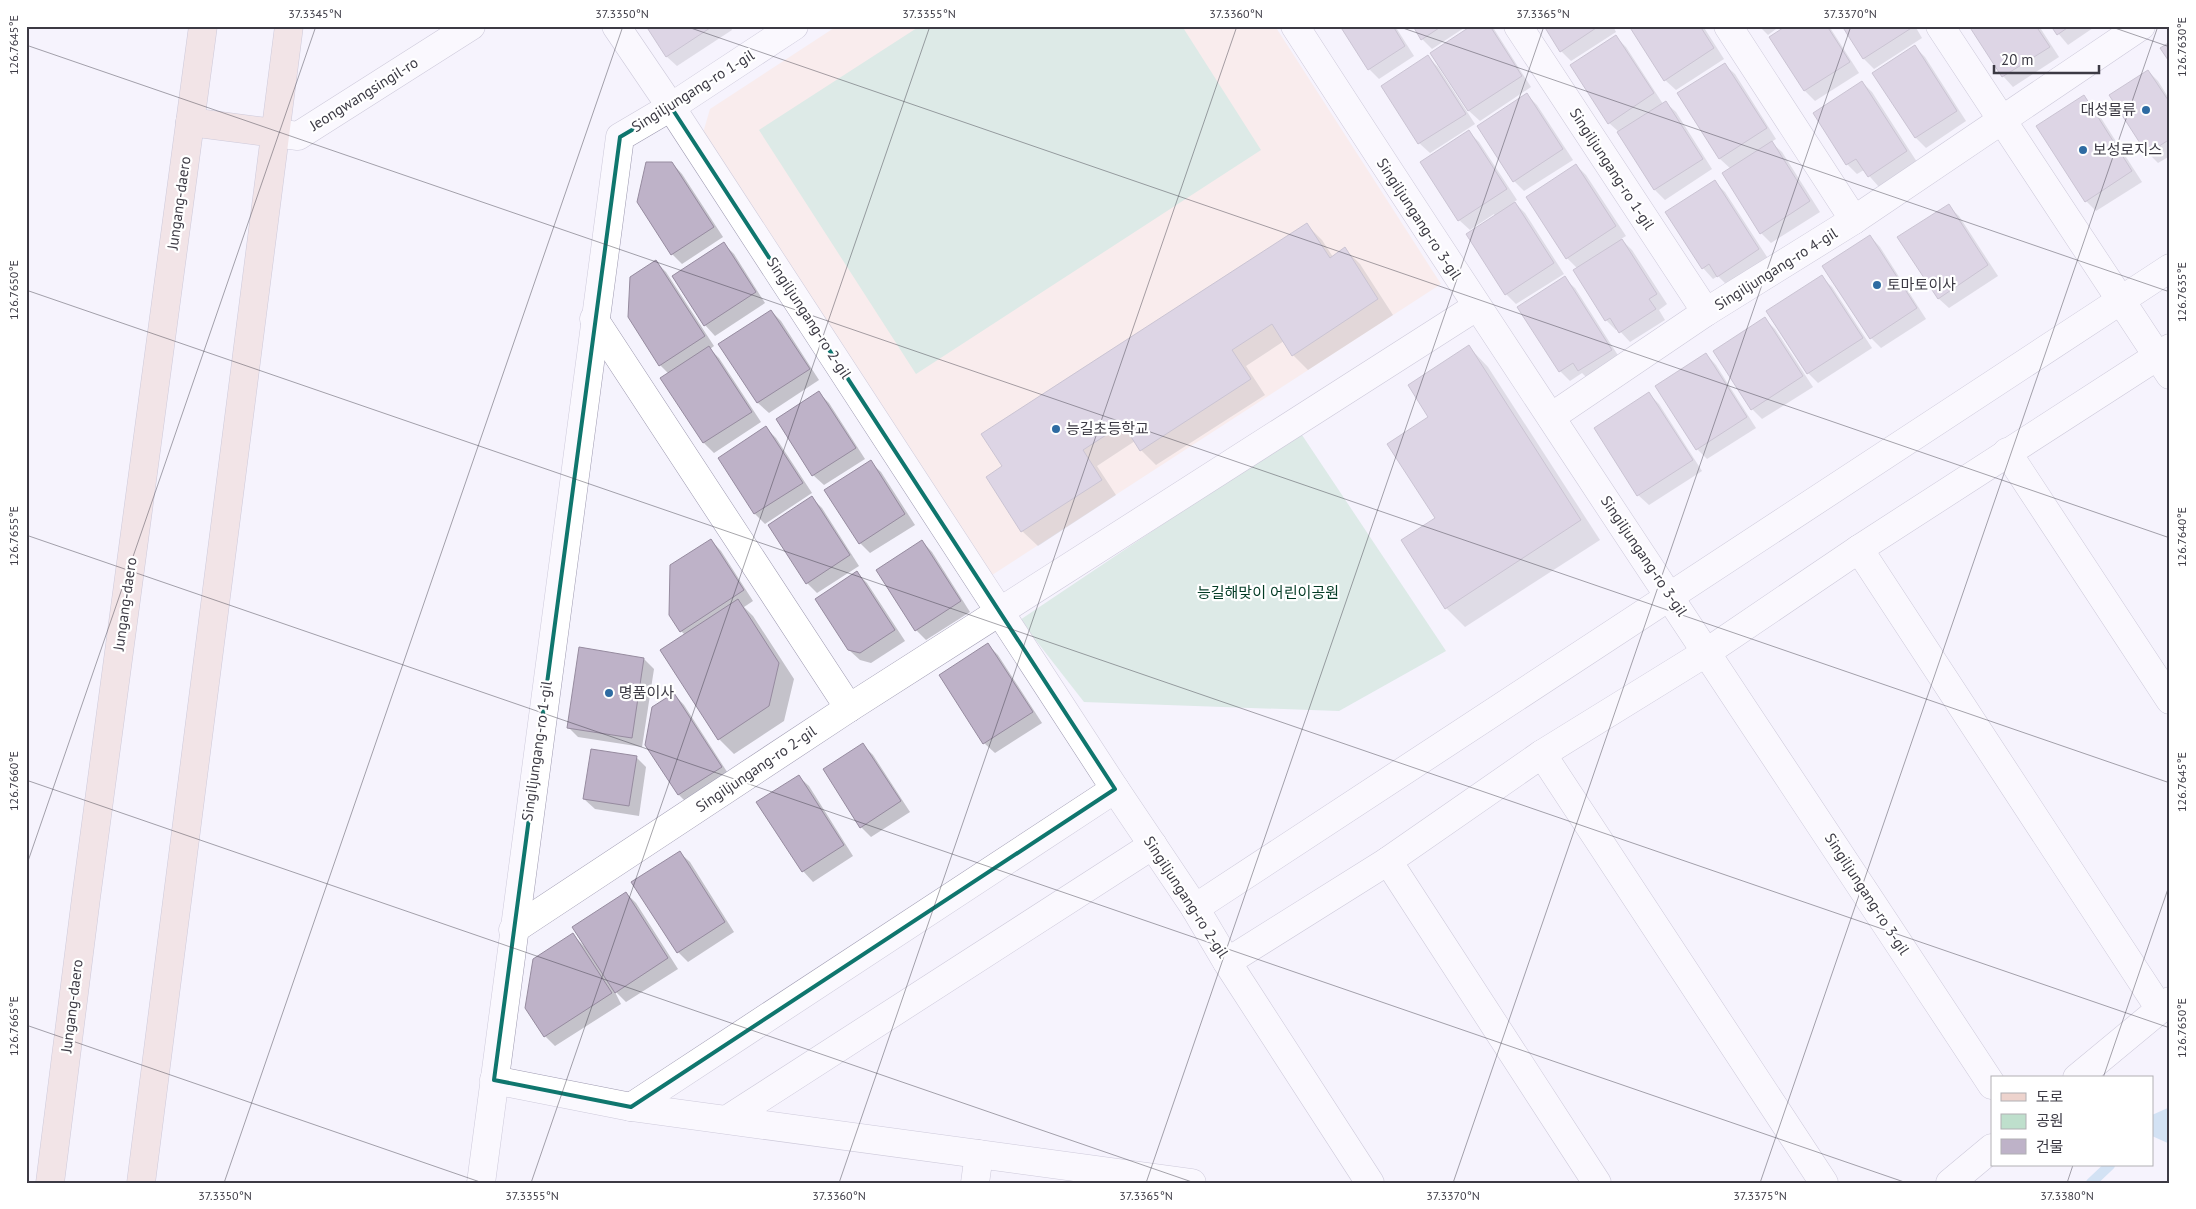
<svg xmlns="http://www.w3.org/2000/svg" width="2196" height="1209" viewBox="0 0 2196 1209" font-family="'PT Sans','Noto Sans KR',sans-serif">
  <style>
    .education { fill: #fce5d9 }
    .green { fill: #bedfcc }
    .water { fill: #a8cee9 }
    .shadow { fill: #0003 }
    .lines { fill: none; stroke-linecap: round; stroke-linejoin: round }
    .stream { stroke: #a8cee9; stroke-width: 10 }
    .building { fill: #beb2c8; stroke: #968b9f }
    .minor-casing { stroke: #9d99b0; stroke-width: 29 }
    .tertiary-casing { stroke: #9d99b0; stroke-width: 29 }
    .secondary-casing { stroke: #9d99b0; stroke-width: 29 }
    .minor { stroke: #fff; stroke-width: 28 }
    .tertiary { stroke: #fff; stroke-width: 28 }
    .secondary { stroke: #edd3cd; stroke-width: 28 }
    .marked { fill: none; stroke: #0f766e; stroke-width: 4; stroke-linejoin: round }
    .ticks { fill: none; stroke: #3c3a44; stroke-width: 1; stroke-opacity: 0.45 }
    .poi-dot { fill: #2e6ba2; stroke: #fff; stroke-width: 2 }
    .labels { text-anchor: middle; stroke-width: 4.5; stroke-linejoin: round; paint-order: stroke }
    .street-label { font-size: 15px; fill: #3c3a44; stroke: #fff }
    .poi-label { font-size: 15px; fill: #3c3a44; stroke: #fff; text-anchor: start }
    .park-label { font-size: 15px; fill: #023a24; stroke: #fff }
    .neatline { fill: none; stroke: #3c3a44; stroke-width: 2 }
    .ticks-label { font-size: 12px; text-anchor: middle; fill: #3c3a44 }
  </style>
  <rect width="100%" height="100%" fill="#f5f3fd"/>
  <path class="education" d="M837,26H1275L1441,284L989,577L703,133L710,109Z"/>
  <g class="green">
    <path d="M920,26H1182L1261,150L916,374L759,130Z"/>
    <path d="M1300,432L1446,651L1339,711L1084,702L1020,620Z"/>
  </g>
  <path class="water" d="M2170,1107V1144L2152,1136V1115Z"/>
  <g class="shadow">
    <path d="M648,26H730L732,30L677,66L666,56Z"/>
    <path d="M1341,26H1395L1414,56L1379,79L1369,69Z"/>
    <path d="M1414,26H1467L1432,49L1422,39Z"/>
    <path d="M1473,26H1491L1494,29L1531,87L1480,121L1469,111L1432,53Z"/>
    <path d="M1545,26H1613L1616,32L1571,61L1561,51Z"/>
    <path d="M1631,26H1703L1724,59L1676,90L1665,80Z"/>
    <path d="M1759,26H1780L1768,35Z"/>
    <path d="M1789,26H1829L1859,73L1815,101L1805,91L1771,38Z"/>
    <path d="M1844,26H1915L1922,38L1874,69L1864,59Z"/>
    <path d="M1970,26H2039L2059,57L2013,87L2003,76Z"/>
    <path d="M2052,26H2096L2068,45Z"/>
    <path d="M1616,37L1626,47L1663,104L1665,102L1676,112L1712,169L1665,200L1655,190L1619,132L1609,123Z"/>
    <path d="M1915,47L1925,57L1966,121L1926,148L1916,138L1874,73Z"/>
    <path d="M1428,57L1438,67L1475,124L1430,153L1419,143L1383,86Z"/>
    <path d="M1724,64L1735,74L1776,139L1771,142L1782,152L1820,212L1771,243L1761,233L1731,169L1720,159L1678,94Z"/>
    <path d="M2148,71L2158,81L2170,100V156L2158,163L2148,153Z"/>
    <path d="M1862,82L1872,92L1917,162L1879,187L1864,170L1857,174L1847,164Z"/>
    <path d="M1527,95L1537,105L1573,160L1524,191L1514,181Z"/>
    <path d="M2084,97L2094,107L2142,182L2096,211L2086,201Z"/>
    <path d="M1469,132L1479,142L1517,200L1514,202L1525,213L1564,274L1516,304L1506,294L1468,234L1495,217L1494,214L1470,230L1459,220Z"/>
    <path d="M672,163L682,174L723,237L682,264L672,254Z"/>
    <path d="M1576,165L1586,175L1626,236L1621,239L1632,250L1667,304L1659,310L1665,320L1630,342L1618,329L1616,330L1606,320L1578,269L1567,258Z"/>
    <path d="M1715,182L1725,192L1769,260L1728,286L1718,276L1713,279L1703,268L1667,213Z"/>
    <path d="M1948,206L1959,216L1998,276L1949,308L1938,298Z"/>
    <path d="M1307,225L1322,240L1333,257L1345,249L1360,264L1393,315L1308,370L1293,355L1284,341L1246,366L1265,395L1156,465L1141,450L1135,441L1097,466L1116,495L1038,546L1022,531L988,477L1003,467Z"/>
    <path d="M1870,236L1880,247L1926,319L1881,348L1871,338Z"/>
    <path d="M724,244L734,254L765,303L715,336L705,325L674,276Z"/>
    <path d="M656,262L666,272L714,346L710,349L719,358L761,422L714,453L704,443L669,374L660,365Z"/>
    <path d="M1822,277L1832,287L1872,348L1818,383L1808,373Z"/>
    <path d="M1564,278L1575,288L1621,360L1590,381L1582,373L1570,381L1560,371L1519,307Z"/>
    <path d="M771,311L781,321L819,380L769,413L758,403L720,344Z"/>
    <path d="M1765,319L1775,329L1813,387L1762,419L1752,409Z"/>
    <path d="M1469,347L1488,367L1600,540L1465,627L1446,608L1436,518L1430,417Z"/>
    <path d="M1706,354L1716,365L1756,428L1707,459L1697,449L1657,386Z"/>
    <path d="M819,393L829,403L865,459L824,485L813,475Z"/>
    <path d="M1649,394L1659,404L1702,471L1649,505L1638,495L1596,428Z"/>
    <path d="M766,428L776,438L812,493L765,524L755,514Z"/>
    <path d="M870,462L881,472L915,525L870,553L860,543Z"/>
    <path d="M812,498L822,508L859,566L817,593L807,583Z"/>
    <path d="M711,540L721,551L753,601L744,607L753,616L794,679L784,721L734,754L719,739L685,635L681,631Z"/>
    <path d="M922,541L932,552L970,612L926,640L916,630Z"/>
    <path d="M857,573L867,583L905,641L871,663L860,660L849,650Z"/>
    <path d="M988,645L998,655L1042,723L995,753L984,743L941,676Z"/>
    <path d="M644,659L654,669L642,747L578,737L568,727Z"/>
    <path d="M674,694L684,705L731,778L689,805L679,795L647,745Z"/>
    <path d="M863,745L873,755L910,812L871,837L861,827Z"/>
    <path d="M636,757L646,767L639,816L595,809L584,799Z"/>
    <path d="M798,776L809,786L853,856L813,882L803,871Z"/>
    <path d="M679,852L690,862L734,932L688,962L678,952Z"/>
    <path d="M626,893L636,903L678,969L626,1002L614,990L621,1004L555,1046L545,1036L527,1008L573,935L586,948Z"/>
  </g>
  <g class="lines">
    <path class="stream" d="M2091,1183L2110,1165"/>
  </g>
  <g class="building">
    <path d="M646,26H713L666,57Z"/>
    <path d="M1340,26H1393L1405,46L1368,70Z"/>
    <path d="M1413,26H1442L1421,40Z"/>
    <path d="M1471,26H1490L1522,76L1468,111L1430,53Z"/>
    <path d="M1544,26H1599L1560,52Z"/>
    <path d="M1629,26H1700L1714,48L1664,81Z"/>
    <path d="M1786,26H1827L1850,62L1804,91L1769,37Z"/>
    <path d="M1842,26H1913V27L1863,59Z"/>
    <path d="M1969,26H2036L2050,47L2002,77Z"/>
    <path d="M2051,26H2070L2057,35Z"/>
    <path d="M1616,35L1654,93L1608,124L1570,65Z"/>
    <path d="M2170,42V63L2160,48Z"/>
    <path d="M1915,45L1957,111L1915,138L1872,73Z"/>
    <path d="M1428,55L1466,114L1418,144L1381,86Z"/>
    <path d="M1725,63L1767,128L1719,159L1677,93Z"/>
    <path d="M2148,70L2170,103V139L2147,154L2109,95Z"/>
    <path d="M1862,81L1907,151L1868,177L1856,159L1846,165L1813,113Z"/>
    <path d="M1527,93L1563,149L1513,182L1477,126Z"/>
    <path d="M2084,95L2132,171L2085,202L2036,126Z"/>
    <path d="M1666,101L1703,159L1654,190L1617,132Z"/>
    <path d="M1469,130L1507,189L1458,221L1420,162Z"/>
    <path d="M1772,141L1810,201L1760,234L1722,173Z"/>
    <path d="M646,162H672L714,227L671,255L637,202Z"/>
    <path d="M1576,164L1616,226L1566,259L1526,197Z"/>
    <path d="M1715,180L1759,249L1717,277L1709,264L1702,269L1665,212Z"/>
    <path d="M1515,202L1554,263L1505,295L1466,234Z"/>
    <path d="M1949,204L1988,265L1938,299L1897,237Z"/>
    <path d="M1307,223L1330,258L1345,247L1378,299L1292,356L1272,324L1232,350L1251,379L1140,451L1123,424L1083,450L1102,480L1021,532L986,477L1002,466L981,434Z"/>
    <path d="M1870,235L1917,308L1870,339L1822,266Z"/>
    <path d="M1622,239L1657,294L1649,299L1656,309L1619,333L1610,318L1605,321L1573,270Z"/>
    <path d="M724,242L756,292L704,326L672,276Z"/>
    <path d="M656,260L705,336L659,366L628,317L630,277Z"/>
    <path d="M1822,275L1863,338L1807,374L1766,311Z"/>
    <path d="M1565,276L1612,350L1578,371L1573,363L1559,372L1517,307Z"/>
    <path d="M771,310L810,369L757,403L718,344Z"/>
    <path d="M1765,317L1803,376L1751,410L1713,351Z"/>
    <path d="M1469,345L1581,520L1445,609L1401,540L1435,518L1387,444L1428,417L1408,385Z"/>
    <path d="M709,346L752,412L703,443L660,378Z"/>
    <path d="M1706,353L1747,417L1696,450L1655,386Z"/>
    <path d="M819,391L856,448L812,476L776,419Z"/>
    <path d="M1649,392L1693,460L1637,496L1594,428Z"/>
    <path d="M766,426L803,483L754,514L718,458Z"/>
    <path d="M871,460L905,514L859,544L824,490Z"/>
    <path d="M812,496L850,555L806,584L768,525Z"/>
    <path d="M711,539L744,590L680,632L669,615L670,565Z"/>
    <path d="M922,540L961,601L915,631L876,570Z"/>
    <path d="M857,571L895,630L860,653L848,650L815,599Z"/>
    <path d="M738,599L779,663L769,706L718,740L660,650Z"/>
    <path d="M988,643L1033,712L983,744L939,675Z"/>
    <path d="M579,647L644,658L632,738L567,728Z"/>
    <path d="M674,693L722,767L678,795L645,745L652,707Z"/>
    <path d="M863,743L901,801L860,828L823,769Z"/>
    <path d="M591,749L637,756L629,806L583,799Z"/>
    <path d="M799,775L844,845L802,872L756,802Z"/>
    <path d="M680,851L725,922L677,953L631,882Z"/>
    <path d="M626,892L668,958L615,993L572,927Z"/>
    <path d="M573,933L612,993L544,1037L525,1008L533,959Z"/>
  </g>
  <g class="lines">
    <defs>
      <g id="minor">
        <path d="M616,26L671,107L1115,789L1195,908L1227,962L1370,1183"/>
        <path d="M1295,26C1524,381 1760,732 1992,1085"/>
        <path d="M1518,26L1706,312"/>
        <path d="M1728,26L1854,220"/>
        <path d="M1940,26L2170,375"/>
        <path d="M594,319L849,708"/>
        <path d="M1551,417L1706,312L1854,220L2141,26"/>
        <path d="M2007,452L2170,700"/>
        <path d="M1859,549L2160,1009"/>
        <path d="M1542,754L1824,1183"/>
        <path d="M1388,861L1597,1183"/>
        <path d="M1195,908L2170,268"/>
        <path d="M513,930L849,708L1476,307"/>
        <path d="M1227,962L1388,861L1542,754L1707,652L1859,549L2170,348"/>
        <path d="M2077,1078L2170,1001"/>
        <path d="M494,1080L631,1107L1192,1183"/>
        <path d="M631,1107L1115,789"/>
        <path d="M728,1119L1153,845"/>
        <path d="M481,1183L620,137L671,107L794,26"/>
        <path d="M975,1183L979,1154"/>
        <path d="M1950,1183L1992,1148"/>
      </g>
      <path id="tertiary" d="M275,133L298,136L471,26"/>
      <g id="secondary">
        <path d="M190,122L275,133"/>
        <path d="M50,1183L86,898L203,26"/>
        <path d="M141,1183L289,26"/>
      </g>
    </defs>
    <use href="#minor" class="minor-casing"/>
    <use href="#tertiary" class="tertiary-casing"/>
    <use href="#secondary" class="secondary-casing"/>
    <use href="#minor" class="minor"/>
    <use href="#tertiary" class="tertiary"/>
    <use href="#secondary" class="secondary"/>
  </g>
  <path d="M0 0H2196V1209H0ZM671,107L1115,789L631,1107L494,1080L620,137Z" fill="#f5f3fd" fill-opacity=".55" fill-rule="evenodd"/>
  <path class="marked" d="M671,107L1115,789L631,1107L494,1080L620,137Z"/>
  <path class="ticks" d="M685,26L2170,538M1397,26L2170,292M2109,26L2170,47M26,45L2170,783M26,290L2170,1028M26,535L1907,1183M26,780L1195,1183M26,867L316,26M26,1025L483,1183M2103,1078L2170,883M224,1183L623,26M531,1183L930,26M839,1183L1237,26M1146,1183L1544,26M1453,1183L1851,26M1760,1183L2158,26M2067,1183L2073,1165"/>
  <g class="poi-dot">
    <circle cx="2146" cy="110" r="5"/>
    <circle cx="2083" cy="150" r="5"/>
    <circle cx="1877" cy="285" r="5"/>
    <circle cx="1056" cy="429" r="5"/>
    <circle cx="609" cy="693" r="5"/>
  </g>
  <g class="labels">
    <g class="street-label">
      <text transform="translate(693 91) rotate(-32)" y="5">Singiljungang-ro 1-gil</text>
      <text transform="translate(364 94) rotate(-32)" y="5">Jeongwangsingil-ro</text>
      <text transform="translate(1612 169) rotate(57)" y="5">Singiljungang-ro 1-gil</text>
      <text transform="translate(179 203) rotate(-82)" y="5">Jungang-daero</text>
      <text transform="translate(1419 219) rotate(57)" y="5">Singiljungang-ro 3-gil</text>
      <text transform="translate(1776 269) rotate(-32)" y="5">Singiljungang-ro 4-gil</text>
      <text transform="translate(809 318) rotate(57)" y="5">Singiljungang-ro 2-gil</text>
      <text transform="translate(1644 556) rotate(56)" y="5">Singiljungang-ro 3-gil</text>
      <text transform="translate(125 604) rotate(-82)" y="5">Jungang-daero</text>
      <text transform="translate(537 751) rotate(-82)" y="5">Singiljungang-ro 1-gil</text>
      <text transform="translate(756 769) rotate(-34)" y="5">Singiljungang-ro 2-gil</text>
      <text transform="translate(1867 894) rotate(57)" y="5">Singiljungang-ro 3-gil</text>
      <text transform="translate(1186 897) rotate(57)" y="5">Singiljungang-ro 2-gil</text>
      <text transform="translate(72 1006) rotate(-83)" y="5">Jungang-daero</text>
    </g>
    <g class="poi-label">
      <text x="2136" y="115" text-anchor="end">대성물류</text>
      <text x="2093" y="155">보성로지스</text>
      <text x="1887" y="290">토마토이사</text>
      <text x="1066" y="434">능길초등학교</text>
      <text x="619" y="698">명품이사</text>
    </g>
    <g class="park-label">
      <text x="1268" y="598">능길해맞이 어린이공원</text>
    </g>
  </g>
  <rect width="2196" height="1209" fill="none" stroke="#ffffff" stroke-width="55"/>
  <rect x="1991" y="1076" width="162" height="90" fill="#ffffff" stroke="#b1b0b4"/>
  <rect x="2001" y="1093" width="25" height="8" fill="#edd3cd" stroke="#b1b0b4"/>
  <text x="2036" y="1102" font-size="15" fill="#3c3a44">도로</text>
  <rect x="2001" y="1114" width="25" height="15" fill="#bedfcc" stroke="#b1b0b4"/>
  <text x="2036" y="1126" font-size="15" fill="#3c3a44">공원</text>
  <rect x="2001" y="1139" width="25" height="15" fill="#beb2c8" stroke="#b1b0b4"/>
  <text x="2036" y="1152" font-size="15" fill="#3c3a44">건물</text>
  <path d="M1994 65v8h105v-8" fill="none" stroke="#3c3a44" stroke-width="2.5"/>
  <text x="2001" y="65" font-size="15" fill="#3c3a44" stroke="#ffffff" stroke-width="4" paint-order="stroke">20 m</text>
  <rect x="28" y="28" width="2140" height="1154" class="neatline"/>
  <g class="ticks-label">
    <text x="315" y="18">37.3345°N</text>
    <text x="622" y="18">37.3350°N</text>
    <text x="929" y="18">37.3355°N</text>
    <text x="1236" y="18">37.3360°N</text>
    <text x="1543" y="18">37.3365°N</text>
    <text x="1850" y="18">37.3370°N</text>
    <text transform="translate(14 45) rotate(-90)" y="4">126.7645°E</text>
    <text transform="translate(2182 47) rotate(-90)" y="4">126.7630°E</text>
    <text transform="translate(14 290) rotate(-90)" y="4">126.7650°E</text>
    <text transform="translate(2182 292) rotate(-90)" y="4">126.7635°E</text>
    <text transform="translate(14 536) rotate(-90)" y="4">126.7655°E</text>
    <text transform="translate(2182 537) rotate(-90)" y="4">126.7640°E</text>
    <text transform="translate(14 781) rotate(-90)" y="4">126.7660°E</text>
    <text transform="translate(2182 782) rotate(-90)" y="4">126.7645°E</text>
    <text transform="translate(14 1026) rotate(-90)" y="4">126.7665°E</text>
    <text transform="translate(2182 1028) rotate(-90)" y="4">126.7650°E</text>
    <text x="225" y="1200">37.3350°N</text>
    <text x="532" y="1200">37.3355°N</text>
    <text x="839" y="1200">37.3360°N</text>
    <text x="1146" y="1200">37.3365°N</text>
    <text x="1453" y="1200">37.3370°N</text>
    <text x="1760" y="1200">37.3375°N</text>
    <text x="2067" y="1200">37.3380°N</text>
  </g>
</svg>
